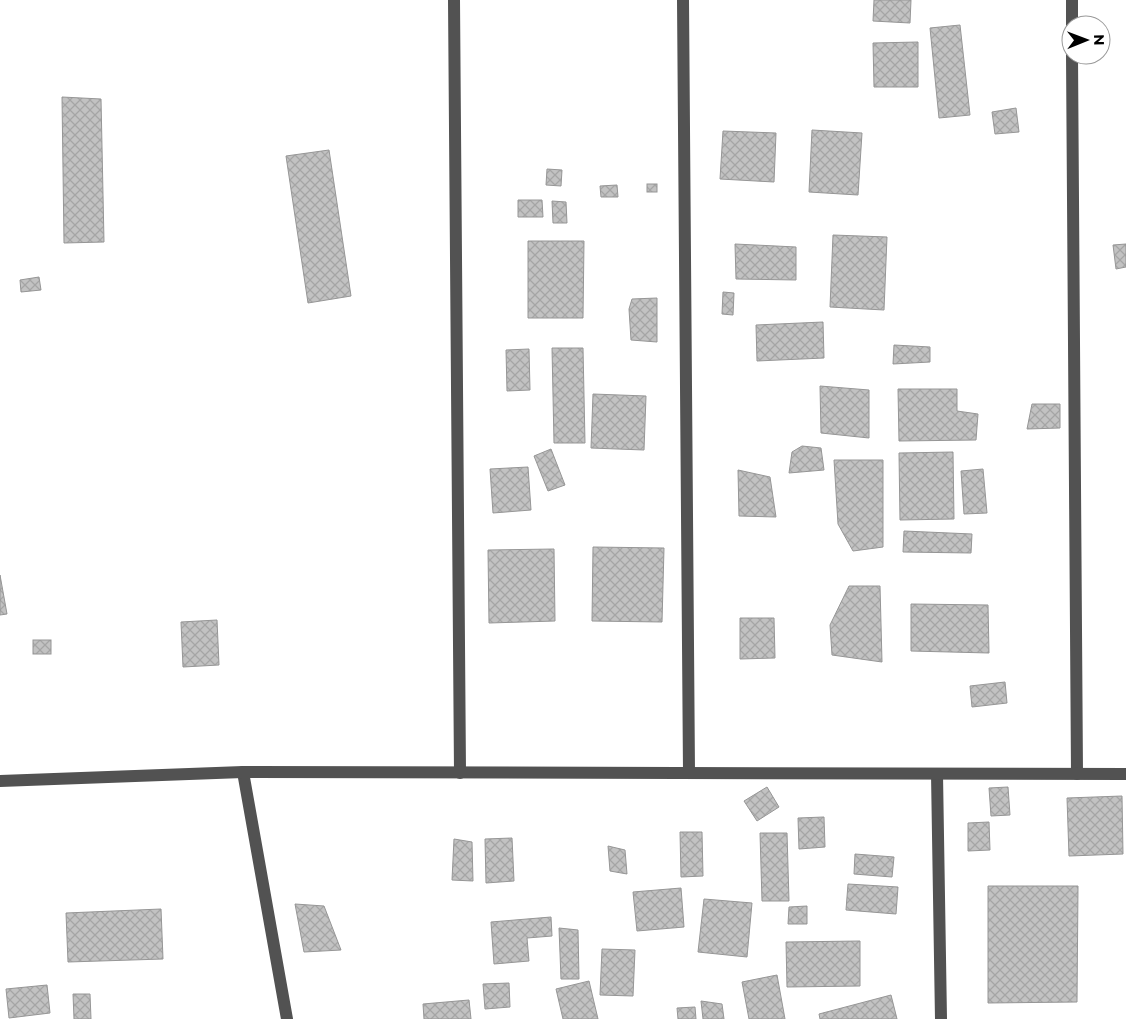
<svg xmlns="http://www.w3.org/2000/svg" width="1126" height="1019" viewBox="0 0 1126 1019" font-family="Montserrat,sans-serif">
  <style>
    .building { fill: url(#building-cross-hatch); stroke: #969696 }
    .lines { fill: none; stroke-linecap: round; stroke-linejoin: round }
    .minor { stroke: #525252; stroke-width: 12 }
  </style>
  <defs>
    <pattern id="building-cross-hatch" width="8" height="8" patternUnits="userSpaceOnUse" patternTransform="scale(1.25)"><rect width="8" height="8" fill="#c2c2c2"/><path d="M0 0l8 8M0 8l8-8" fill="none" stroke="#a5a5a5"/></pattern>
  </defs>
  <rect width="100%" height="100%" fill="#fff"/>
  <g class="building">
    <path d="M874,0H911L910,23L873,21Z"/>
    <path d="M960,25L970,115L939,118L930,28Z"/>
    <path d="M918,42V87H874L873,43Z"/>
    <path d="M62,97L101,99L104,242L64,243Z"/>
    <path d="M1016,108L1019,132L995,134L992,112Z"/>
    <path d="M812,130L862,133L858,195L809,192Z"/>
    <path d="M723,131L776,133L774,182L720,179Z"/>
    <path d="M329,150L351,296L308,303L286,156Z"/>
    <path d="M547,169L562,170L561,186L546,185Z"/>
    <rect x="647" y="184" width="10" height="8"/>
    <path d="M617,185L618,197H601L600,186Z"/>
    <path d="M518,200H542L543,217H518Z"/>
    <path d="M552,201L566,202L567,223H553Z"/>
    <path d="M833,235L887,237L884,310L830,307Z"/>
    <path d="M528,241H584L583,318H528Z"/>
    <path d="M735,244L796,247V280L736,279Z"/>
    <path d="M1126,244V267L1116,269L1113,245Z"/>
    <path d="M39,277L41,290L21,292L20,280Z"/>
    <path d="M723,292L734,293L733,315L722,314Z"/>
    <path d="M657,298V342L631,340L629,309L632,299Z"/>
    <path d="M823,322L824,358L757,361L756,325Z"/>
    <path d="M894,345L930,347V362L893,364Z"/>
    <path d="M552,348H583L585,443H554Z"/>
    <path d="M529,349L530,390L507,391L506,350Z"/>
    <path d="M820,386L869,390V438L821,433Z"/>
    <path d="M898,389H957V411L978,414L976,440L899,441Z"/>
    <path d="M593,394L646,396L644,450L591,448Z"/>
    <path d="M1032,404H1060V428L1027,429Z"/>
    <path d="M802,446L821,448L824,470L789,473L792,452Z"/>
    <path d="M551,449L565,485L548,491L534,456Z"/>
    <path d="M953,452L954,519L900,520L899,453Z"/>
    <path d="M834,460H883V547L853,551L838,524Z"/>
    <path d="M528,467L531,510L493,513L490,469Z"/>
    <path d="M983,469L987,513L964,514L961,471Z"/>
    <path d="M738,470L770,477L776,517L739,516Z"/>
    <path d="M904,531L972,534L971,553L903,552Z"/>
    <path d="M593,547L664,548L662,622L592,621Z"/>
    <path d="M554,549L555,621L489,623L488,550Z"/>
    <path d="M0,575L7,614L0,615Z"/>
    <path d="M849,586H880L882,662L832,655L830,625Z"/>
    <path d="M911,604L988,605L989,653L911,651Z"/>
    <path d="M740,618H774L775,658L740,659Z"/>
    <path d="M217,620L219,665L183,667L181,622Z"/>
    <rect x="33" y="640" width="18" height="14"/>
    <path d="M1005,682L1007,703L972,707L970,686Z"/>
    <path d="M767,787L779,807L757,821L744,801Z"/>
    <path d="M1008,787L1010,815L991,816L989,788Z"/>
    <path d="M1122,796L1123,854L1069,856L1067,798Z"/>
    <path d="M824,817L825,847L799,849L798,818Z"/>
    <path d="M989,822L990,850L968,851V823Z"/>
    <path d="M680,832H702L703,876L681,877Z"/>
    <path d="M760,833H787L789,901H762Z"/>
    <path d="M512,838L514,881L486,883L485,839Z"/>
    <path d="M454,839L472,842L473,881L452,880Z"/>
    <path d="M608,846L625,850L627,874L610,871Z"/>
    <path d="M855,854L894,857L892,877L854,874Z"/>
    <path d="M848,884L898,887L896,914L846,910Z"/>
    <path d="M988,886H1078L1077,1002L988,1003Z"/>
    <path d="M681,888L684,927L637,931L633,892Z"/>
    <path d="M704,899L752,903L747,957L698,952Z"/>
    <path d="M295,904L324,906L341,950L304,952Z"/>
    <path d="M807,906V924H788L789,907Z"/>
    <path d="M161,909L163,959L68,962L66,913Z"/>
    <path d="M551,917L552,936L527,938L529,961L494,964L491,922Z"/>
    <path d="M559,928L578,930L579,979H561Z"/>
    <path d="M860,941V986L787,987L786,942Z"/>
    <path d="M602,949L635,950L633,996L600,995Z"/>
    <path d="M777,975L785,1019H749L742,982Z"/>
    <path d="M589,981L598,1019H563L556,989Z"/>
    <path d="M509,983L510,1007L485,1009L483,984Z"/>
    <path d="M47,985L50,1013L9,1018L6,989Z"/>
    <path d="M73,994H90L91,1019H74Z"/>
    <path d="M891,995L897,1019H820L819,1014Z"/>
    <path d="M469,1000L471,1019H424L423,1004Z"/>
    <path d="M701,1001L722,1004L724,1019H703Z"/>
    <path d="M695,1007L696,1019H678L677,1008Z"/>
  </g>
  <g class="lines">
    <g class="minor">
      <path d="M454,0L460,773"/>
      <path d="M683,0L689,773"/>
      <path d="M1072,0V25"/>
      <path d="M1072,55L1077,774"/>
      <path d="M243,772L287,1019"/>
      <path d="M937,774L941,1019"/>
      <path d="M0,781L243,772L1126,774"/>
    </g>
  </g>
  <g transform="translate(1086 40) rotate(89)"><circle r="24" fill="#ffffff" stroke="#999999"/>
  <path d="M0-4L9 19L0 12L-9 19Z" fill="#000000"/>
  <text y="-8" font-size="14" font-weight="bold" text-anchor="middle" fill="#000000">N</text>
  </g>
</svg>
